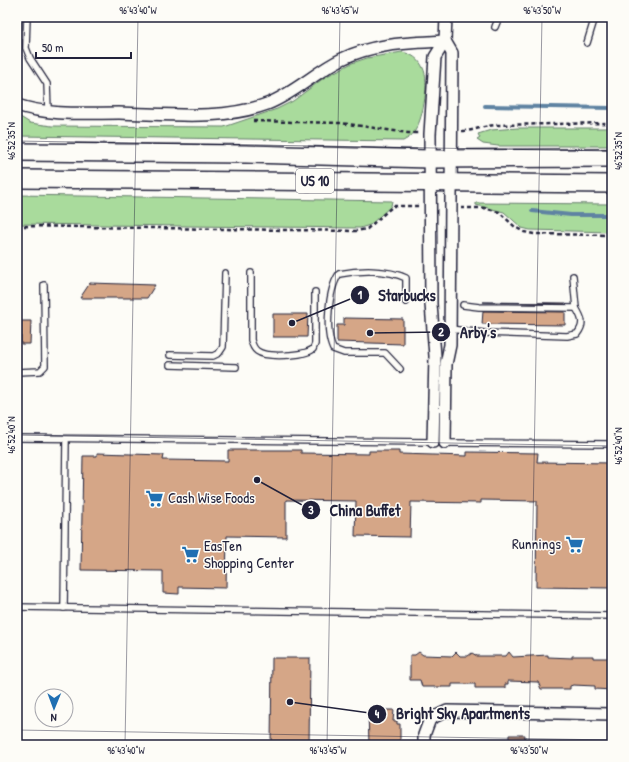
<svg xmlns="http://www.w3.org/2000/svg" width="629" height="762" viewBox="0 0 629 762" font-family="'Patrick Hand',sans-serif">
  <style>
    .green { fill: #a9db9c; stroke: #667e6c }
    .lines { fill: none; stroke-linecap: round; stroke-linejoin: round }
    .stream { stroke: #5e83a2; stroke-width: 4 }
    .building { fill: #d5a687; stroke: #22223b }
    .lane-casing { stroke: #22223b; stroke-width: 8 }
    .street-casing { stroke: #22223b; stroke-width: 14 }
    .primary-casing { stroke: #22223b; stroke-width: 20 }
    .path { stroke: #22223b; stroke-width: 2.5; stroke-dasharray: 4 3; stroke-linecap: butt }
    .lane { stroke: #fdfcf7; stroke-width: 5.5 }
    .street { stroke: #fdfcf7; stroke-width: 11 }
    .primary { stroke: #fdfcf7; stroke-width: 17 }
    .ticks { fill: none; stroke: #22223b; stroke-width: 1; stroke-opacity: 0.45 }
    .labels { text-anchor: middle; stroke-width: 3; stroke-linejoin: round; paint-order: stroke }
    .shield { fill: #fdfcf7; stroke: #646373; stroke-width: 1 }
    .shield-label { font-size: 14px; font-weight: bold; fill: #22223b }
    .poi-label { font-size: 15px; fill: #22223b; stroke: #fdfcf7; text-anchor: start }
    .leader { fill: none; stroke: #22223b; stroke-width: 1.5 }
    .callout-dot { fill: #22223b; stroke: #fdfcf7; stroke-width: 1.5 }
    .mark-label { font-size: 12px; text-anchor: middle; font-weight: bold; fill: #fff }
    .callout-label { font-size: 16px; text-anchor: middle; font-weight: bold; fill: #22223b; stroke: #fdfcf7; stroke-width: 3; stroke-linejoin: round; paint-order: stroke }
    .neatline { fill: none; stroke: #22223b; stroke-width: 1.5 }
    .ticks-label { font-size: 10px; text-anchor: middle; fill: #22223b }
  </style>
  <rect width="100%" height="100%" fill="#fdfcf7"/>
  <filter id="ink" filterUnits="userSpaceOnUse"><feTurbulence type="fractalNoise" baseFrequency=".025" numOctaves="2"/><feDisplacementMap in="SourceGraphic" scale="8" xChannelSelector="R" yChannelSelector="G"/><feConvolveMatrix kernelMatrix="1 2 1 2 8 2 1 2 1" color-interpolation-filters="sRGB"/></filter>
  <g filter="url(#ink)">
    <g class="green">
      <path d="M402,52C412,54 419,59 423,68C430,81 423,117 416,129C413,135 409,138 403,141L17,136V115L30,123L52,126L224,127L277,109L293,101L325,77L352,63L367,58Z"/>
      <path d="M518,128H612V146H498L483,144L477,140L480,138L478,134L491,130Z"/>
      <path d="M17,195L392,201L391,206L370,225L360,228L17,224Z"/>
      <path d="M476,203L612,204V232L530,230L522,228L504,212L476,205Z"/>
    </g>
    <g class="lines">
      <g class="stream">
        <path d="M485,106L612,108"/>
        <path d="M532,211L571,215H612"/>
      </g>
    </g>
    <g class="building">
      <path d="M90,283L155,285L147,298H80Z"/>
      <path d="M483,302L565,303V304Z"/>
      <path d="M483,311L565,312V325L482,324Z"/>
      <path d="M273,314H308L307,337H273Z"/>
      <path d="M344,318L403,319V344L337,342V325H344Z"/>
      <path d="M21,321H31L30,344H21Z"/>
      <path d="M228,450H301V453L369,454V451H399V454L467,456V452L538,453L537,462L612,463V588L536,587L537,501L481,500V503L411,502L410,537L355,536L356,501L286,500V537L227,536L226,588L179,587V594L163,593V571L81,570L83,456H97V453L164,455L163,460L228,461Z"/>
      <path d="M419,652L423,655L452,656L456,652L460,656H468L472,653L477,656H506L509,652L513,657L548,655V657L572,658V656H593V658H612V690L595,689V686L573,685L570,686V689H541L538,682L508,681V684H505V688H475V684H452V687H422L420,680H410V655H415Z"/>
      <path d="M272,658H310L309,745H271Z"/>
      <path d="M368,710H394L393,721H397V724H400V745H369Z"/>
      <path d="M509,735H525L524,745H509Z"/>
    </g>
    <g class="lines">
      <defs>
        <g id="lane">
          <path d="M27,17L26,48L30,58L47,84L48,110"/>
          <path d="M495,27L499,17"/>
          <path d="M587,43L595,17"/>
          <path d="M251,273V340C252,344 253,348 257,351C266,358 304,356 313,349L315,344V292"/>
          <path d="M573,276L576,308"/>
          <path d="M433,329H450L484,333L567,336L577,334C585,324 582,318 576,308L479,307L463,305"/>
          <path d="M170,355L213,356L219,353L223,347L225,273"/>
          <path d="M170,365L236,367"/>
          <path d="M400,369L385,353H344L333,349C325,332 328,290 339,274C359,270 387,269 406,278V302"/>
          <path d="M17,372L40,371L45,366L44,285"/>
          <path d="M17,438L434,442"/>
          <path d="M444,443L612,444"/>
          <path d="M17,607L612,616"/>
          <path d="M64,608L66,439"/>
        </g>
        <g id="street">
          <path d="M17,105C49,116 86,113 119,113C167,114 221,121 267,104C295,93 315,72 342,59C374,43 410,43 445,41"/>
          <path d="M433,442L435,356L431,304L430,134L435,57L445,41"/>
          <path d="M445,443L446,364L450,345L452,53L445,41L446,17"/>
          <path d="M424,745V735L430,719L447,711L612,714"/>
        </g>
        <g id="primary">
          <path d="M17,152L246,154L429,159L612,158"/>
          <path d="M17,179L612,184"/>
        </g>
      </defs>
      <use href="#lane" class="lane-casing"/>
      <use href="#street" class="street-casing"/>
      <use href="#primary" class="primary-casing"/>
      <g class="path">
        <path d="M253,121L341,123L408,133H419"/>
        <path d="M462,131C474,131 483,126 495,125L612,123"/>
        <path d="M461,208H484L499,212L515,227L524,232L534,234L612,235"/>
        <path d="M17,226L356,231L367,229L393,206H420"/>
      </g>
      <use href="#lane" class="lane"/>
      <use href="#street" class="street"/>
      <use href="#primary" class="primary"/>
    </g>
  </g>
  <path class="ticks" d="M17,141L612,151M17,435L612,446M17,730L612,740M125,745L138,17M327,745L340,17M529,745L542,17"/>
  <defs>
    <symbol id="supermarket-bare" viewBox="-9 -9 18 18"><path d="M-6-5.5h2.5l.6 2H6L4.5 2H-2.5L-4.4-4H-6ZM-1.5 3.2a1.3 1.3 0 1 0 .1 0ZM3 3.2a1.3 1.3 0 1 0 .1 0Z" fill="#1f6fb2" stroke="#fdfcf7" stroke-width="2.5" paint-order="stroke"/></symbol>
  </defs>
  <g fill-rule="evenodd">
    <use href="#supermarket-bare" x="142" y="486" width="25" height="25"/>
    <use href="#supermarket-bare" x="562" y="532" width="25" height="25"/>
    <use href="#supermarket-bare" x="178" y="542" width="25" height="25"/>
  </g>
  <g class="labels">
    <rect class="shield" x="296" y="169" width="38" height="24" rx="3"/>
    <g class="shield-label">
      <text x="315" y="186">US 10</text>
    </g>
    <g class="poi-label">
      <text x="168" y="503">Cash Wise Foods</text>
      <text x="561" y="549" text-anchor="end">Runnings</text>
      <text x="204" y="551">EasTen<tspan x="204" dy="17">Shopping Center</tspan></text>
    </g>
  </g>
  <path class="leader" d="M292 323L360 295M370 333L441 332M257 480L311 510M290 702L377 714"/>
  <g class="callout-dot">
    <circle cx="292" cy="323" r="4"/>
    <circle cx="370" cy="333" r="4"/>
    <circle cx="257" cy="480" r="4"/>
    <circle cx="290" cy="702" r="4"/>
    <circle cx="360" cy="295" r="10"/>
    <circle cx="441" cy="332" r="10"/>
    <circle cx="311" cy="510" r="10"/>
    <circle cx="377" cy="714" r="10"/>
  </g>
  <g class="mark-label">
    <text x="360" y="299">1</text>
    <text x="441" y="336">2</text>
    <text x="311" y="514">3</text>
    <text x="377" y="718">4</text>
  </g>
  <g class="callout-label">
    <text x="407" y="301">Starbucks</text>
    <text x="478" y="338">Arby's</text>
    <text x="365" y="516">China Buffet</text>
    <text x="463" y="719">Bright Sky Apartments</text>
  </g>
  <rect width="629" height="762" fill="none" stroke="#fdfcf7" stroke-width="44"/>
  <g transform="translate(54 708) rotate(181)"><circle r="19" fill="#fdfcf7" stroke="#a5a5ac"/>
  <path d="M0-3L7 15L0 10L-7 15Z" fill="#1f6fb2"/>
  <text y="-6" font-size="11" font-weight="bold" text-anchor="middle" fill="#22223b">N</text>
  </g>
  <path d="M36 52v6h95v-6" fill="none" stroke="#22223b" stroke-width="2"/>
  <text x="42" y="52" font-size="12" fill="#22223b" stroke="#fdfcf7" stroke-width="3" paint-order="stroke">50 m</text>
  <rect x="22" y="22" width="585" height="718" class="neatline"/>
  <g class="ticks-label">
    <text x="138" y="14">96°43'40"W</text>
    <text x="340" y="14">96°43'45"W</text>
    <text x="542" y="14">96°43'50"W</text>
    <text transform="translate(11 141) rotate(-90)" y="4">46°52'35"N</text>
    <text transform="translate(618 151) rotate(-90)" y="4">46°52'35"N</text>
    <text transform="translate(11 435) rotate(-90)" y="4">46°52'40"N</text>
    <text transform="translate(618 446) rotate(-90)" y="4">46°52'40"N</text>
    <text x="126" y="754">96°43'40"W</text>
    <text x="328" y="754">96°43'45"W</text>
    <text x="529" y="754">96°43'50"W</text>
  </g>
</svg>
